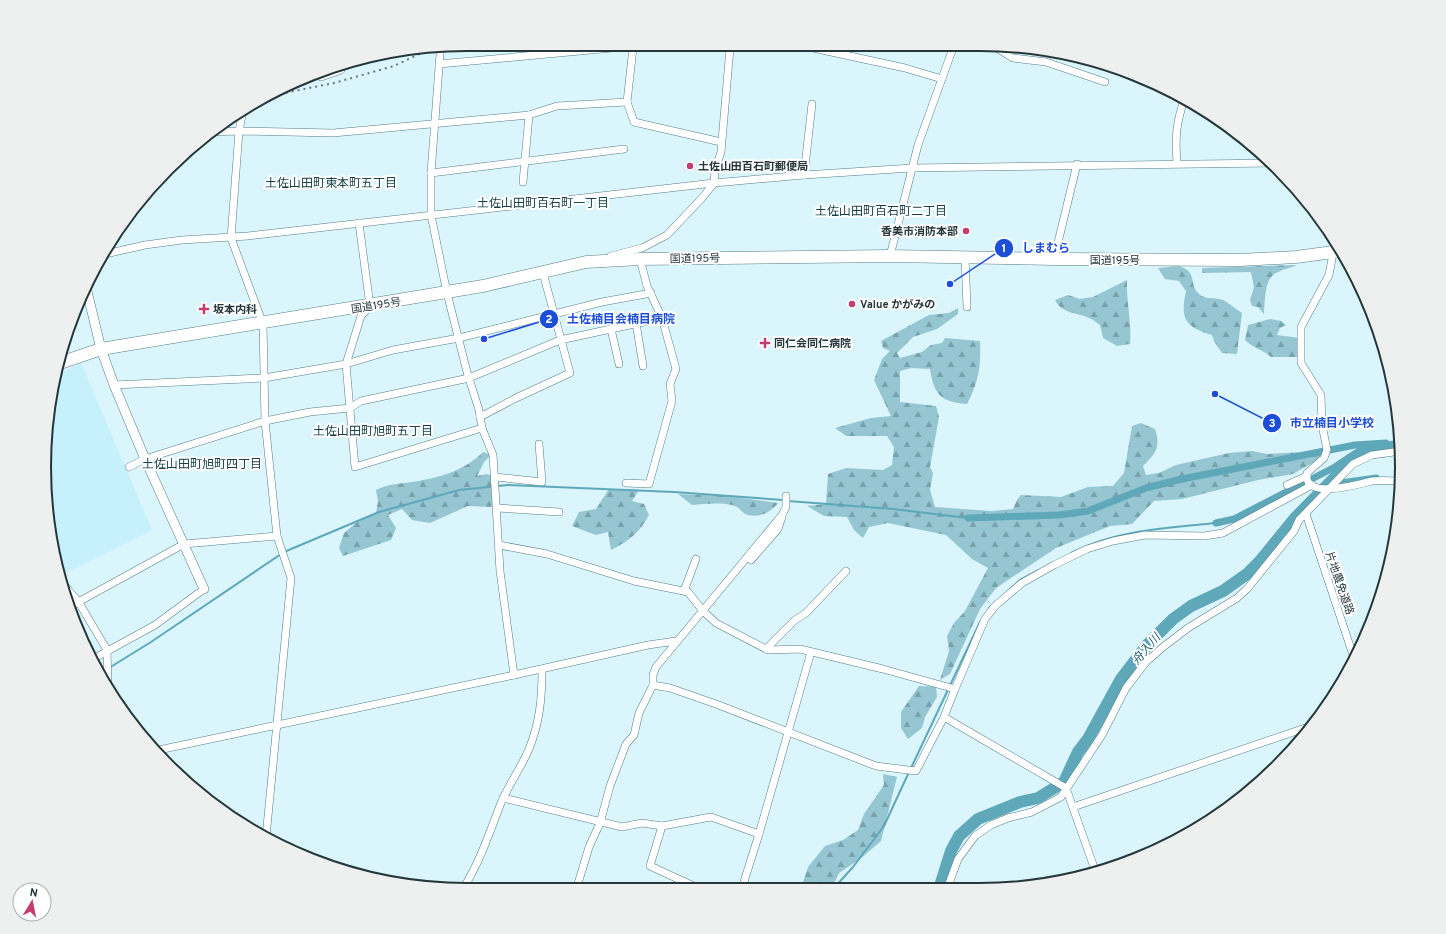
<svg xmlns="http://www.w3.org/2000/svg" width="1446" height="934" viewBox="0 0 1446 934" font-family="Overpass,'Noto Sans JP',sans-serif">
  <style>
    .built { fill: #c6f1fc }
    .forest { fill: url(#forest-firs) }
    .lines { fill: none; stroke-linecap: round; stroke-linejoin: round }
    .stream { stroke: #5ea8ba; stroke-width: 2 }
    .canal { stroke: #5ea8ba; stroke-width: 7 }
    .river { stroke: #5ea8ba; stroke-width: 12 }
    .minor-casing { stroke: #547d87; stroke-width: 8 }
    .tertiary-casing { stroke: #547d87; stroke-width: 10 }
    .trunk-casing { stroke: #547d87; stroke-width: 13 }
    .minor { stroke: #fff; stroke-width: 7 }
    .tertiary { stroke: #fff; stroke-width: 9 }
    .trunk { stroke: #fff; stroke-width: 12 }
    .rail { stroke: #64797e; stroke-width: 2; stroke-dasharray: 2 4; stroke-linecap: butt }
    .poi-dot { fill: #c73c70; stroke: #fff; stroke-width: 1.5 }
    .labels { text-anchor: middle; stroke-width: 4; stroke-linejoin: round; paint-order: stroke }
    .poi-label { font-size: 11px; font-weight: bold; fill: #25373b; stroke: #fff; text-anchor: start }
    .street-label { font-size: 11px; fill: #25373b; stroke: #fff }
    .neighbourhood-label { font-size: 12px; fill: #18424b; stroke: #fff }
    .water-label { font-size: 12px; font-style: italic; fill: #1f5c69; stroke: #fff }
    .rim { fill: none; stroke: #25373b; stroke-width: 2 }
    .leader { fill: none; stroke: #1d4ed8; stroke-width: 1.5 }
    .callout-dot { fill: #1d4ed8; stroke: #fff; stroke-width: 1.5 }
    .mark-label { font-size: 12px; text-anchor: middle; font-weight: bold; fill: #fff }
    .callout-label { font-size: 12px; text-anchor: middle; font-weight: bold; fill: #1d4ed8; stroke: #fff; stroke-width: 4; stroke-linejoin: round; paint-order: stroke }
  </style>
  <defs>
    <pattern id="forest-firs" width="22" height="20" patternUnits="userSpaceOnUse"><rect width="22" height="20" fill="#95c6d2"/><path d="M5 1l3.5 6h-7zM16 11l3.5 6h-7z" fill="#79a2ac"/></pattern>
  </defs>
  <rect width="100%" height="100%" fill="#daf5fb"/>
  <path class="built" d="M81,363L152,530L61,575L58,571L45,495V440L58,374Z"/>
  <g class="forest">
    <path d="M1297,265C1291,268 1283,269 1276,273C1264,279 1265,302 1264,314L1258,307L1252,306L1250,300L1254,287L1251,272L1202,273V268Z"/>
    <path d="M1179,266C1198,272 1188,283 1199,294C1205,300 1216,297 1223,300C1229,303 1236,309 1242,313L1237,354L1222,353L1214,341L1212,335C1185,327 1180,319 1186,291L1179,281L1165,279L1158,268Z"/>
    <path d="M1127,280C1126,302 1132,322 1130,344L1117,346L1103,338L1100,325C1097,323 1093,319 1089,318C1076,312 1062,314 1055,300L1068,295L1080,299L1093,297Z"/>
    <path d="M958,308V314L937,329L913,337L897,353L900,358L922,352L931,345L942,343L945,338L980,341C981,366 979,381 967,404C941,402 934,395 930,369L911,368L900,371V402L936,406L939,417L930,467L933,473L930,490L935,507L991,511L1013,509L1017,500L1021,495L1061,497L1088,487L1113,486L1124,473L1132,426L1141,423L1155,429C1161,448 1156,453 1143,466L1146,475L1159,473L1176,465L1229,453L1252,451L1267,454L1303,452L1323,448L1321,458L1293,474L1258,480L1182,499L1154,501L1132,524L1110,526L1056,548L996,588L980,609L950,674L940,680L949,651L947,636L954,623L965,611L988,568L972,559L946,535L888,523L869,527L863,538L854,530L847,517L824,516L807,506L826,504L828,474L846,468L883,470L892,465L894,447L887,436H846L835,428L871,418L891,416L874,380L882,359L890,351L883,348L881,341L929,315L949,313Z"/>
    <path d="M1270,319L1281,321L1286,325L1280,328L1277,335L1299,338L1298,357H1271C1262,349 1254,349 1245,340L1248,325Z"/>
    <path d="M483,452L491,455L484,462L477,476L486,474L497,477V495L491,507L468,506L430,523L412,520L402,509L388,515L396,528L391,540L343,556L339,548L344,533L356,523L376,513L378,501L376,490C388,484 399,484 412,482C439,478 464,471 483,452Z"/>
    <path d="M609,489L639,490L632,501L644,504L649,515C640,532 629,541 611,550L608,532L596,535L572,526L579,512L596,509Z"/>
    <path d="M678,494L728,496L778,503C771,512 760,518 748,515C743,514 740,508 735,506C723,502 705,504 692,505Z"/>
    <path d="M919,686L936,687L937,697L925,717L922,728L908,739L901,728V712Z"/>
    <path d="M883,774L897,777L881,841L860,859L839,873L832,888H801L808,867L825,846L843,840L858,830L864,814L884,785Z"/>
  </g>
  <g class="lines">
    <g class="stream">
      <path d="M788,501L893,509L968,518"/>
      <path d="M1071,553C1117,530 1166,528 1216,523"/>
      <path d="M989,608L1020,580L1039,570"/>
      <path d="M109,668L151,642L284,552L379,512L459,490L508,485L674,492L783,500"/>
      <path d="M99,674L105,670"/>
      <path d="M911,768L980,622"/>
      <path d="M379,877L405,882"/>
      <path d="M413,883L438,887"/>
      <path d="M834,888L853,867L884,826L909,772"/>
    </g>
    <g class="canal">
      <path d="M1327,485L1376,478"/>
      <path d="M968,518L1059,515L1088,511L1146,488L1182,479L1355,445L1386,443L1391,447"/>
      <path d="M1216,523L1234,519L1335,467L1359,451L1375,449"/>
    </g>
    <path class="river" d="M939,889L951,851L959,836L978,819L1020,802L1038,798L1064,782L1078,752L1088,739L1121,679L1148,644L1173,619L1191,606L1223,591L1247,574L1260,561L1295,518L1355,457L1368,453L1386,451L1391,447L1401,446"/>
    <defs>
      <g id="minor">
        <path d="M633,48L627,102L634,122L721,142"/>
        <path d="M813,48L905,68L942,79"/>
        <path d="M997,48L1013,58L1046,62L1105,82"/>
        <path d="M440,54L431,173V215L447,293L467,372L479,410L482,428L493,455L500,571L514,675"/>
        <path d="M439,64L612,48"/>
        <path d="M316,74L321,77L341,70V64"/>
        <path d="M243,110L239,131L231,238L263,324L265,421L277,536L291,578L266,837"/>
        <path d="M210,132L239,131L333,133L529,115L557,106L627,102"/>
        <path d="M1177,163C1175,138 1176,122 1185,98"/>
        <path d="M431,173L624,149"/>
        <path d="M804,175L812,104"/>
        <path d="M523,182L529,115"/>
        <path d="M359,223L370,306L361,316L346,364L355,467L482,428"/>
        <path d="M1331,253L1332,259L1329,275L1301,327V363L1321,395L1322,425L1327,450L1324,458L1307,473C1302,501 1360,484 1372,481C1380,480 1391,481 1400,481"/>
        <path d="M101,255L145,245L182,240L248,236L714,183L804,175L912,168L1271,163"/>
        <path d="M611,256L642,248L667,235L702,198L714,183L715,170L721,152L730,48"/>
        <path d="M890,256L918,145L953,48"/>
        <path d="M965,257L967,307"/>
        <path d="M1054,259L1077,164"/>
        <path d="M636,323L643,366"/>
        <path d="M611,329L619,364"/>
        <path d="M114,385L264,378L346,364L393,350L459,338L602,302L651,293"/>
        <path d="M480,417L516,398L570,373L543,273"/>
        <path d="M129,467L145,459L265,421L310,412L350,408L361,401L469,378L560,340L662,318"/>
        <path d="M495,477L542,482L539,444"/>
        <path d="M626,483L649,484L672,401L670,384L676,369L662,318L647,286L640,259"/>
        <path d="M1287,485L1307,476"/>
        <path d="M786,496V507L782,515L656,667L653,675V685L670,688L716,704L876,766L916,771L944,717"/>
        <path d="M497,508L559,512"/>
        <path d="M1306,514L1354,658"/>
        <path d="M499,545L547,554L634,581L688,592L703,611L716,623L768,650L800,649L883,669L955,689L944,717L1066,788L1096,873"/>
        <path d="M751,560L778,529L782,517"/>
        <path d="M59,579L78,601L107,650L108,688"/>
        <path d="M684,591L696,559"/>
        <path d="M71,606L184,544L277,536"/>
        <path d="M766,649L795,620L806,613L846,571"/>
        <path d="M93,659L155,625L204,589"/>
        <path d="M955,689L985,619L995,606L1022,583L1054,565L1087,549L1113,541L1145,535L1204,536L1223,533L1312,485"/>
        <path d="M154,751L514,675L648,645L676,641"/>
        <path d="M503,798L622,827L642,823L662,826L711,817L759,834"/>
        <path d="M1073,807L1311,726"/>
        <path d="M662,826L650,866L698,888"/>
        <path d="M405,884L414,886"/>
        <path d="M464,887C480,862 490,831 501,803C509,784 521,768 529,749C540,722 542,697 542,669"/>
        <path d="M577,887L589,847L600,823L610,786L626,744L634,735L639,713L653,685"/>
        <path d="M742,888L759,834L811,652"/>
        <path d="M947,889L958,859L975,836L991,825L1008,818L1032,812L1061,797L1102,735L1126,688L1146,662L1163,647L1188,628L1237,598L1247,589L1294,531L1299,520L1353,464L1372,455L1401,451"/>
      </g>
      <path id="tertiary" d="M86,287L101,349L114,385L145,459L204,589"/>
      <path id="trunk" d="M60,363L101,349L483,286L586,262L640,259L890,256L1054,259L1240,260L1296,257L1341,251"/>
    </defs>
    <use href="#minor" class="minor-casing"/>
    <use href="#tertiary" class="tertiary-casing"/>
    <use href="#trunk" class="trunk-casing"/>
    <use href="#minor" class="minor"/>
    <use href="#tertiary" class="tertiary"/>
    <use href="#trunk" class="trunk"/>
    <path class="rail" d="M274,95L334,83L394,66L432,48"/>
  </g>
  <g class="poi-dot">
    <circle cx="690" cy="166" r="4"/>
    <circle cx="966" cy="231" r="4"/>
    <circle cx="852" cy="304" r="4"/>
    <path d="M202 303h4v4h4v4h-4v4h-4v-4h-4v-4h4z"/>
    <path d="M763 337h4v4h4v4h-4v4h-4v-4h-4v-4h4z"/>
  </g>
  <g class="labels">
    <g class="poi-label">
      <text x="698" y="170">土佐山田百石町郵便局</text>
      <text x="958" y="235" text-anchor="end">香美市消防本部</text>
      <text x="860" y="308">Value かがみの</text>
      <text x="213" y="313">坂本内科</text>
      <text x="774" y="347">同仁会同仁病院</text>
    </g>
    <g class="street-label">
      <text transform="translate(695 258) rotate(-1)" y="4">国道195号</text>
      <text x="1115" y="264">国道195号</text>
      <text transform="translate(376 305) rotate(-9)" y="4">国道195号</text>
      <text transform="translate(1340 583) rotate(71)" y="4">片地農免道路</text>
    </g>
    <g class="neighbourhood-label">
      <text x="331" y="187">土佐山田町東本町五丁目</text>
      <text x="543" y="207">土佐山田町百石町一丁目</text>
      <text x="881" y="215">土佐山田町百石町二丁目</text>
      <text x="373" y="435">土佐山田町旭町五丁目</text>
      <text x="202" y="468">土佐山田町旭町四丁目</text>
    </g>
    <g class="water-label">
      <text transform="translate(1146 649) rotate(-49)" y="4">舟入川</text>
    </g>
  </g>
  <path d="M0 0H1446V934H0ZM467 51H979A416 416 0 0 1 1395 467V467A416 416 0 0 1 979 883H467A416 416 0 0 1 51 467V467A416 416 0 0 1 467 51Z" fill="#eeefef" fill-rule="evenodd"/>
  <path class="rim" d="M467 51H979A416 416 0 0 1 1395 467V467A416 416 0 0 1 979 883H467A416 416 0 0 1 51 467V467A416 416 0 0 1 467 51Z"/>
  <path class="leader" d="M950 284L1004 248M484 339L549 319M1215 394L1272 423"/>
  <g class="callout-dot">
    <circle cx="950" cy="284" r="4"/>
    <circle cx="484" cy="339" r="4"/>
    <circle cx="1215" cy="394" r="4"/>
    <circle cx="1004" cy="248" r="10"/>
    <circle cx="549" cy="319" r="10"/>
    <circle cx="1272" cy="423" r="10"/>
  </g>
  <g class="mark-label">
    <text x="1004" y="252">1</text>
    <text x="549" y="323">2</text>
    <text x="1272" y="427">3</text>
  </g>
  <g class="callout-label">
    <text x="1046" y="252">しまむら</text>
    <text x="621" y="323">土佐楠目会楠目病院</text>
    <text x="1332" y="427">市立楠目小学校</text>
  </g>
  <g transform="translate(32 902) rotate(10)"><circle r="19" fill="#ffffff" stroke="#a8afb1"/>
  <path d="M0-3L7 15L0 10L-7 15Z" fill="#c73c70"/>
  <text y="-6" font-size="11" font-weight="bold" text-anchor="middle" fill="#25373b">N</text>
  </g>
</svg>
